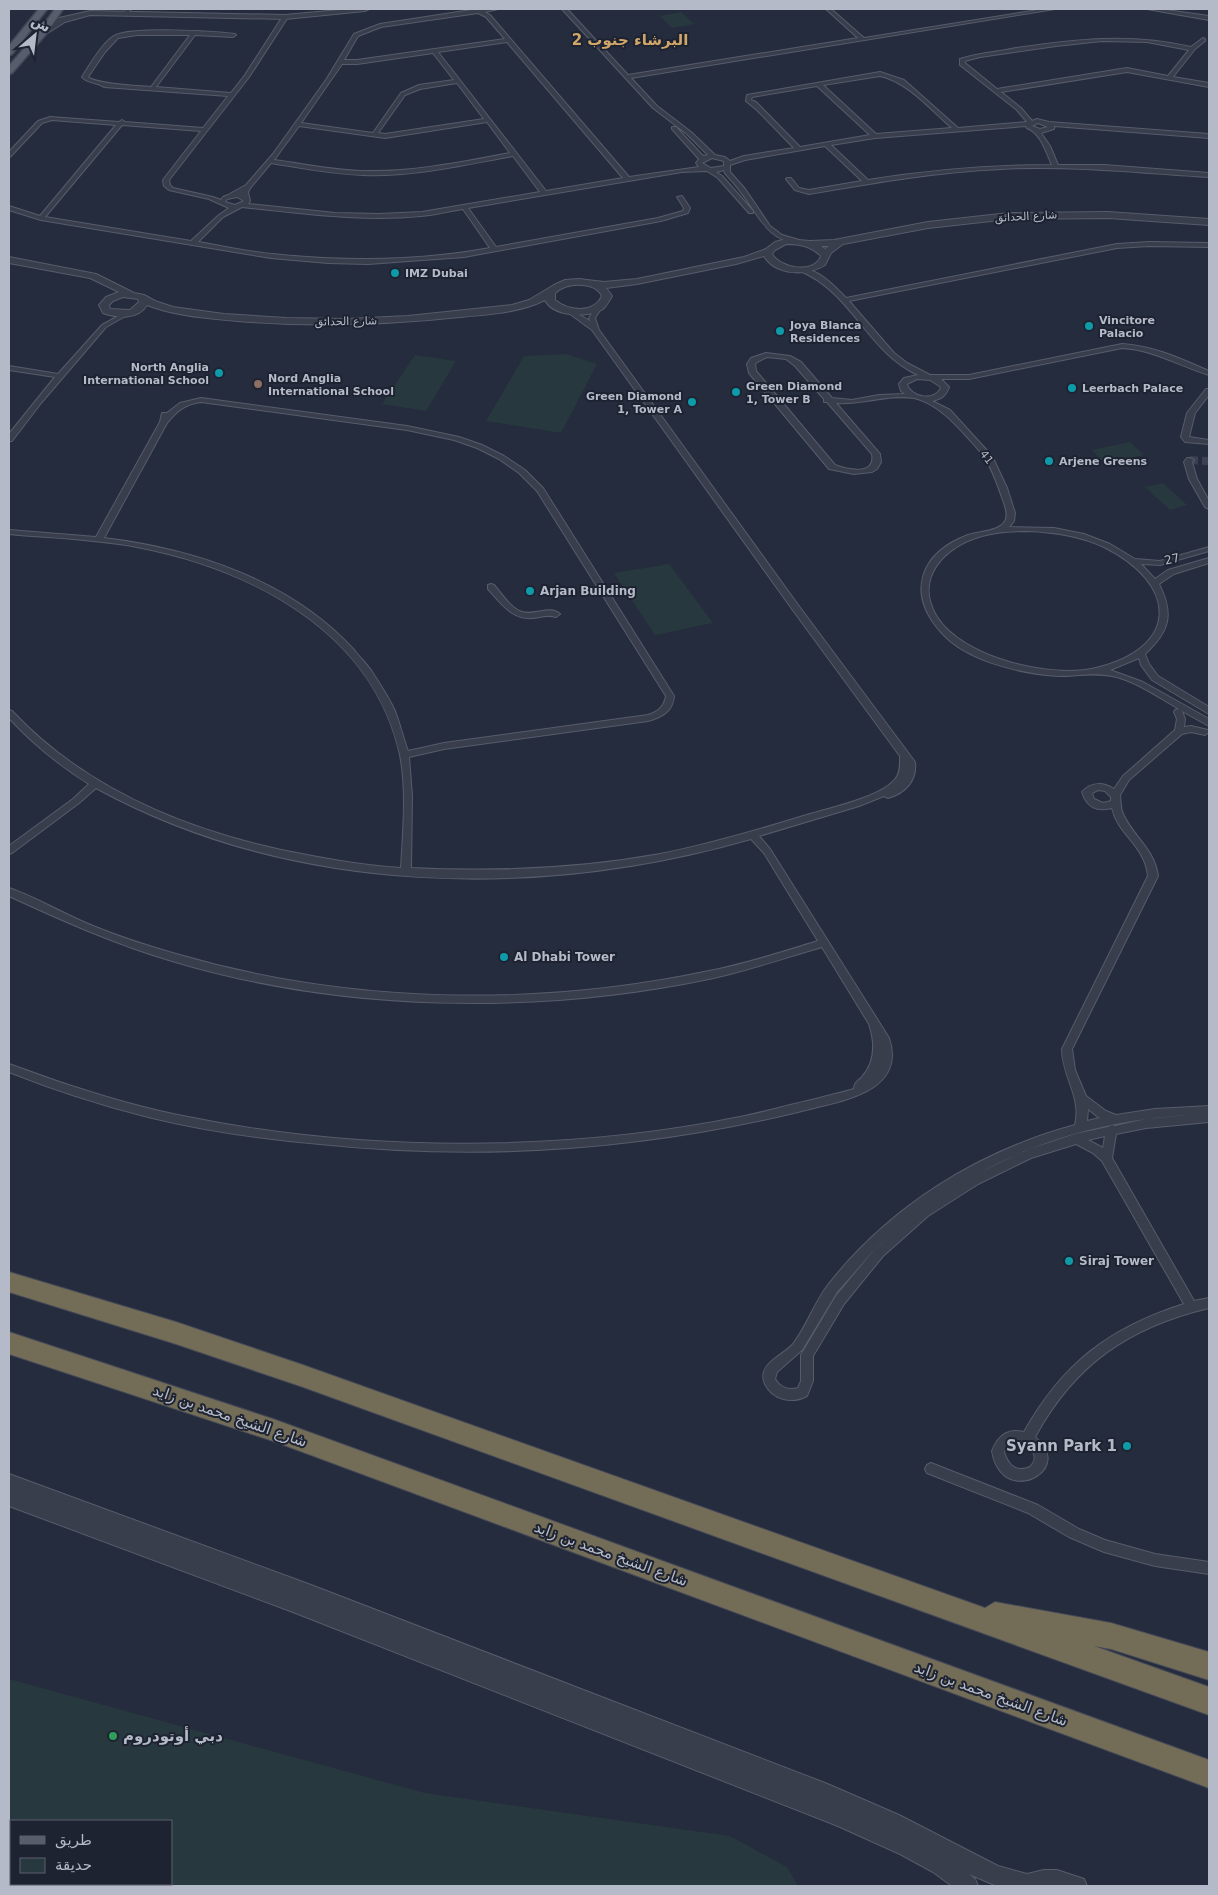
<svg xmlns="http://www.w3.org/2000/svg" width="1218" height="1895" viewBox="0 0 1218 1895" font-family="'DejaVu Sans',Cairo,sans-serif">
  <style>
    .green { fill: #27383e; fill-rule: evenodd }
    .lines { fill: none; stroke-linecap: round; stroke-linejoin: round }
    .minor-tunnel { stroke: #3b4152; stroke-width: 8; stroke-dasharray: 8 4; stroke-linecap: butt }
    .minor-casing { stroke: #575c6b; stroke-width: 2 }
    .tertiary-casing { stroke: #575c6b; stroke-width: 2 }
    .primary-casing { stroke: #424756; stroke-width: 3 }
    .motorway-casing { stroke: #444958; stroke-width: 2 }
    .minor { fill: #393e4d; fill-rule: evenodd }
    .tertiary { fill: #393e4d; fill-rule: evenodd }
    .primary { fill: #575d6d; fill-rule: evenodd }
    .motorway { fill: #736c57; fill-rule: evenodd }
    .culture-dot { fill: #0f9aa8; stroke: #1e2332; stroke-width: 2 }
    .education-dot { fill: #8d6e63; stroke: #1e2332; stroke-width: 2 }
    .leisure-dot { fill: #2e9e5b; stroke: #1e2332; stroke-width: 2 }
    .labels { text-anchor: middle; stroke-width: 4; stroke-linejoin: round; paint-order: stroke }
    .far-street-label { font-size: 11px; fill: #b5bac8; stroke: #1e2332 }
    .far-poi-label { font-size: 11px; font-weight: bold; fill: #b5bac8; stroke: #1e2332; text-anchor: start }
    .street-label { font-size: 12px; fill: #b5bac8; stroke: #1e2332 }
    .poi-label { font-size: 12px; font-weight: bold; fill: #b5bac8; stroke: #1e2332; text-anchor: start }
    .far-district-label { font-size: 15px; font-weight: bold; fill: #d0a669; stroke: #1e2332 }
    .near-street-label { font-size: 15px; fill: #b5bac8; stroke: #1e2332 }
    .near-poi-label { font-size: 15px; font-weight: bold; fill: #b5bac8; stroke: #1e2332; text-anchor: end }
  </style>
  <rect width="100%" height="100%" fill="#252c3d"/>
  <g class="green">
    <path d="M681,12L694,24L672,28L660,16Z"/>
    <path d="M566,354L597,364L561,433L486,421L524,356Z"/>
    <path d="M415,355L456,361L426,411L382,404Z"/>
    <path d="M1130,442L1144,455L1105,464L1092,450Z"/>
    <path d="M1163,483L1187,505L1170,510L1145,487Z"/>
    <path d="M669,564L713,623L655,635L614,573Z"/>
    <path d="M9,1679L425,1793L730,1836L787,1867L798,1886H9ZM171,1821V1884H11V1821Z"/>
  </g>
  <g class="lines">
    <path class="minor-tunnel" d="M1190,460L1209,461"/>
    <defs>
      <g id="minor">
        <path d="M126,9H131L128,14L123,13Z"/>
        <path d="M478,9H498L485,12L490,15L629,177L699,167L696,163L699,159L672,129V127H676L703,156L708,155L687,134L653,108L562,9H567L628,75L858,38L826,9H831L864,38L1044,9H1055L631,78L657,106L691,132L715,155L725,157L730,161L744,156L794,148L757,110L746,101L747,95L880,72L904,80L958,128L1027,122L1017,110L960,65V59C978,53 998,52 1016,48C1077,39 1131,33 1191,47L1203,38L1205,39V41L1195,49L1173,77L1209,83V87L1127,72L1001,92L1021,108L1032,121L1037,119L1049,122L1209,134V138L1054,126V129L1041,133L1050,146L1058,165H1104L1209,173V177C1140,173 1071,165 1001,169C936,172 873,183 809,194L795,190L786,179L787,178H791L799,188L809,190L862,181L825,146L745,160L730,165V172L745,189L770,226L782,235L799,240V242C768,244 757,211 740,191C736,185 730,179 725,173L724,170L716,172L722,176L753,211V213H749L718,178L707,171L682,172L468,208L496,247L658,218L683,211L684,208L677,197L682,196L690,208L688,213L661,221L464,257L368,264L328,263L271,258L41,220L9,210V206L40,216L116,125L52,120L42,123L11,156L9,157V152L38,121L50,117L119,122L122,120L125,122L203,128L228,96L104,87C97,82 89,84 82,77C90,65 103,41 116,35C134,27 213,31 235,34L236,35L233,37L195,35L156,87L231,93L245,75L283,16L288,17L249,77L169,180L170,185L173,188L213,197L221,200L223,197L228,195L246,185L273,154L326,80L354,34L380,24ZM478,13L486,17L505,39L357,60H344L358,36L381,27ZM137,35H190L151,87C138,86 96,84 88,77L105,52L118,38ZM1102,41L1147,42L1189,50L1168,76L1127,68L997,89L965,63V61L980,57L1056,46ZM507,42L623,178L546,191L438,52ZM433,53L454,80L419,85L401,93L373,133L301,123L342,64H357ZM880,76C908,82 930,109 952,128L876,134L823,85ZM457,83L484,119L385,134L378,133L405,95L420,89ZM817,86L870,135L800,147L756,102L751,100L752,97ZM487,122L510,153C462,162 415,172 366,171C335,171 305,164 274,160L299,126L385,138ZM1038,123L1048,127L1040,129L1032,126ZM122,125L201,131L163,180L164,186L169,190L209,199L229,208L219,215L191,241L45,217ZM1026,126L1027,128C1041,133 1046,152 1052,165C988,165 931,170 868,180L831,145L875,138ZM513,156L540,192L422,212L379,214L335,213L248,204L250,201L248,192L251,187L271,163C302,168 332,174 363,175C414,177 463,165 513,156ZM712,158L724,161V166L711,168L702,163ZM237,197L244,201L235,205L225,202L227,199ZM242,207C302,213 361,222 421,216C435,215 449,211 463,209L490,248C419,261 346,262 273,254C248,252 223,246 198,242L223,217Z"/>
        <path d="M1147,9H1159L1209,16V20Z"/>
        <path d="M1149,242L1209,243V247L1149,246L1117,248L849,301L894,353L907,363L930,375H969L1122,344C1154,346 1181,359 1209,371V375C1179,366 1155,350 1122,348L969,379H941L949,387C946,396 941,399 932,401L950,410L992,456L1007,488L1015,513L1014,521L1009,527L1054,528L1084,534L1110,544L1135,559L1160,561L1209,547V551L1160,565L1141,564L1155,579L1168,570L1209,558V563L1174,574L1159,584C1174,614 1170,631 1145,654L1149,664L1158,676L1209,707V714L1152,680L1141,665L1139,658L1110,670L1143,682L1209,719V726L1182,711L1185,719L1184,727L1191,726L1208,730L1209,732L1205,735L1191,732L1182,734L1129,780L1120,795C1121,801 1120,808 1123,814C1134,838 1154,848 1158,876L1072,1049L1075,1070L1086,1096L1106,1111L1116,1115L1155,1109L1209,1106V1122L1146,1128L1116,1134L1112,1158L1194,1301L1209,1298V1308C1129,1327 1075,1364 1035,1437C1073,1467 1015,1501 997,1466C994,1462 993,1456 992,1451C998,1436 1007,1428 1024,1432C1063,1363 1109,1328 1184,1304L1102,1161L1093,1153L1076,1144L1031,1158L978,1184L928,1216L883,1256L844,1304L813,1356V1381L807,1396C792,1404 773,1400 765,1384C756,1364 783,1356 793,1344C807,1326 814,1303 828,1285C890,1206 979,1151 1075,1125C1082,1096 1062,1077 1062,1049L1148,876C1145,845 1118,835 1112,808C1096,812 1087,807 1082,792C1091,782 1103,782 1114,789L1123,776L1175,730L1177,719L1174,712L1175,710L1179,709C1158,697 1136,681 1112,676C1094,672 1076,676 1059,676C1022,674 966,661 941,632C906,593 920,553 968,535C979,531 999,532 1005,521C1009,515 1005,506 1003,500C998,486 993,471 985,458C980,450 952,420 944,414C937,408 924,400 914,398C888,394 862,405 836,403L880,454L881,462L877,469L872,472L854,474L829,469L749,373L747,364L751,358L766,353L790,356L801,362L832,398L852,400L879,395L905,394L901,391L899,384L904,378L918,375C866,351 853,292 798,270V268C816,267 834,285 846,298L1117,244ZM767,357L786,359L795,366L824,399V402H827L872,454C876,476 848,470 835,465L756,371L755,364L757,362ZM917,379L930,380L941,387C936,402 911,398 907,384ZM1027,531C1054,532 1080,536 1104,547C1177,583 1182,647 1096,668C1051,679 963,658 937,617C913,578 945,546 982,536C996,532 1012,531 1027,531ZM1098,790L1105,791L1111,797V801L1103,803L1094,799L1092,793ZM1088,1109L1098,1117L1100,1118L1087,1121ZM1190,1115L1146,1119L1115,1126L1112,1125L1108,1127L1075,1134L1024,1151L979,1173C1045,1137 1115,1119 1190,1115ZM1105,1136L1103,1148L1088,1140ZM916,1213L875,1249L836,1296L801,1355V1381L798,1388C788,1391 780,1387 775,1379L777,1372L802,1350L837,1292L873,1251ZM1012,1442C1026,1442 1043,1454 1030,1467C1016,1473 1008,1465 1004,1452L1009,1443Z"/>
        <path d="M597,306L602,307L595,318L599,330L801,609L915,762C917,781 905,793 888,798L884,796L859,806L759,836L770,849L889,1038C907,1093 839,1101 802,1111C644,1150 482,1161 320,1144C262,1139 205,1131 148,1117C101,1105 54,1090 9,1072V1064C32,1072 55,1081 78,1088C112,1099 147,1109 183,1116C362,1153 565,1153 745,1116C769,1111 792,1104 816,1099C829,1095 841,1093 854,1089C854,1083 858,1081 862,1077C876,1061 875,1042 869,1024L822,947C784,958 747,971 709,979C536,1015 342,1012 172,961C115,944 63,921 9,896V888C38,898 65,915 93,926C120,937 148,946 176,954C347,1004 535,1008 709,971C746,964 782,952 818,941L764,853L751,839C539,900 293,896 96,788L79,803L12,853L9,854V846L73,799L89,784C59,765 33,744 9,718V710L12,711C89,793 198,835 307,855C338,861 370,866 401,868C403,831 407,791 400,755C373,631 251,569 137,547C95,539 51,538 9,534V530L96,537L160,422L162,413H167L180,403L201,398L407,426L459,437L482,445L504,456L525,470L543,488L674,696C673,711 662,717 648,721L444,749L409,757L412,796L411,868C494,872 578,869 660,854C711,844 761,829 810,814C831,808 884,796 896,778C901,771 900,763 900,756L795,613L592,330L566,311L571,310L590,321L589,318ZM201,402L407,430L454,440L477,448L499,459L519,473L537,491L666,696C664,707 658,712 648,715L444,743L408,751C403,738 400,724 395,711C389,698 380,684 372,672C367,664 360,658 355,651C292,581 195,549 104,538L167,423C177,411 185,404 201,402Z"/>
        <path d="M124,313L129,314L106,327L41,403L12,441H9V434L55,377L9,370V366L58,374L102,325Z"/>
        <path d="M1206,389H1209V395L1195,413L1189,437L1209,440V444L1185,442L1181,437L1187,413Z"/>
        <path d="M1187,458H1190L1194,460L1192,462L1197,479L1209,501V509L1205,507L1189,479L1184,462Z"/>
        <path d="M491,584L494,585C502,594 511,609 522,612C535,616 549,605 560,614L556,617C548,614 541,617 533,618C512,620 501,603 488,589V585Z"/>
        <path d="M931,1463L1038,1505L1079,1529L1105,1540L1155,1554L1209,1562V1574L1155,1566L1104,1552L1069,1537L1028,1513L927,1473L925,1469L927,1465Z"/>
      </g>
      <g id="tertiary">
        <path d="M350,9H369L365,11L285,19L90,15L65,22L46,34L39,32L59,18L90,11L285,15Z"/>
        <path d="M1108,212L1209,219V225L1108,218L1009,219L928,228L843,244L831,253L825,265C807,276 776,276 764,256L736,264L637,284L606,288L612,296C609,301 607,305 603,309C589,318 553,317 545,300C519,313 489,314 460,317C386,325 311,327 237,321C207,318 175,316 147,305C138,320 117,318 103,313L99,305L106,297L119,292L90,278L9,263V257L96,274L134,293L144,295L155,301L173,307L224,314L286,318L347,319L408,316L512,305L529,300L554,285L565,280L579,279L604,282L637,279L744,257L766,249L775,242L786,239L810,241L834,240L928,222L1009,213ZM786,244C800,244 811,246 821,256C814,275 780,268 772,254L775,250ZM821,246H829L825,249ZM583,285C591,286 598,288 602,296C594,314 568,311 555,300V293C563,286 572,284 583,285ZM123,297L138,299L139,302L130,310L110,309L109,305L113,301Z"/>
        <path d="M9,1474L311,1585L825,1783L899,1815L998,1866L1027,1874L1044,1870H1057L1084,1879L1087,1886H997L969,1874L975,1879L978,1886H952L933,1872L900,1854L838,1826L293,1612L9,1506Z"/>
      </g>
      <g id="primary">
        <path d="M39,9H47L12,54L9,55V46Z"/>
        <path d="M55,9H63L46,34L12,73L9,74V66L40,30Z"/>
      </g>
      <g id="motorway">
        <path d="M9,1272L176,1322L303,1365L985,1608L995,1602L1111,1623L1209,1652V1680L1111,1649L1094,1646L1209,1687V1715L303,1387L176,1344L9,1292Z"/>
        <path d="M9,1332L273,1419L1209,1760V1788L273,1441L9,1354Z"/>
      </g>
    </defs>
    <use href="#minor" class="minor-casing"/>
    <use href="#tertiary" class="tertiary-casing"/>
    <use href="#primary" class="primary-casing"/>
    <use href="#motorway" class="motorway-casing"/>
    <use href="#minor" class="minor"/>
    <use href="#tertiary" class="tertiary"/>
    <use href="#primary" class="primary"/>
    <use href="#motorway" class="motorway"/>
  </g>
  <g class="culture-dot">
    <circle cx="395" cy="273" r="5"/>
    <circle cx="1089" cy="326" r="5"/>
    <circle cx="780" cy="331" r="5"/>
    <circle cx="219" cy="373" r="5"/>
    <circle cx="1072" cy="388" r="5"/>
    <circle cx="736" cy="392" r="5"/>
    <circle cx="692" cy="402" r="5"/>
    <circle cx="1049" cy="461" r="5"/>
    <circle cx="530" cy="591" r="5"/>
    <circle cx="504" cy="957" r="5"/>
    <circle cx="1069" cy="1261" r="5"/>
    <circle cx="1127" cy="1446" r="5"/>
  </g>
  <circle class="education-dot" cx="258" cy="384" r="5"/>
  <circle class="leisure-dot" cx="113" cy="1736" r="5"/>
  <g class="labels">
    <g class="far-street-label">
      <text transform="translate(1026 216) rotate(-3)" y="4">شارع الحدائق</text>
      <text transform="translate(346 321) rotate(-1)" y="4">شارع الحدائق</text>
      <text transform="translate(987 457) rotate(53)" y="4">41</text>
    </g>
    <g class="far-poi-label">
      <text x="405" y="277">IMZ Dubai</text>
      <text x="1099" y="324">Vincitore<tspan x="1099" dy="13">Palacio</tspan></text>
      <text x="790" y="329">Joya Blanca<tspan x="790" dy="13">Residences</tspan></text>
      <text x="209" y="371" text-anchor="end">North Anglia<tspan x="209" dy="13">International School</tspan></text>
      <text x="268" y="382">Nord Anglia<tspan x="268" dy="13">International School</tspan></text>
      <text x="746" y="390">Green Diamond<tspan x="746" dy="13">1, Tower B</tspan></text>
      <text x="1082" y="392">Leerbach Palace</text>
      <text x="682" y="400" text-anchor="end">Green Diamond<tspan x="682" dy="13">1, Tower A</tspan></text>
      <text x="1059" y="465">Arjene Greens</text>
    </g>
    <g class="street-label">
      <text transform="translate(1172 559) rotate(-14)" y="4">27</text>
    </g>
    <g class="poi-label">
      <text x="540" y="595">Arjan Building</text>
      <text x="514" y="961">Al Dhabi Tower</text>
      <text x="1079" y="1265">Siraj Tower</text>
    </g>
    <g class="far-district-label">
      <text x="630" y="45">البرشاء جنوب 2</text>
    </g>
    <g class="near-street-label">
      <text transform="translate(230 1416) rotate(19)" y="5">شارع الشيخ محمد بن زايد</text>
      <text transform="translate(611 1554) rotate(20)" y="5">شارع الشيخ محمد بن زايد</text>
      <text transform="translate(991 1694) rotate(20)" y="5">شارع الشيخ محمد بن زايد</text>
    </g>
    <g class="near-poi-label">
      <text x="1117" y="1451">Syann Park 1</text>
      <text x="123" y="1741" text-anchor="start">دبي أوتودروم</text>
    </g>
  </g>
  <rect width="1218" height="1895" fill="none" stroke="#b5bac8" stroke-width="20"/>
  <rect x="10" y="1820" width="162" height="65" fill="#1e2332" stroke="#5a5f6e"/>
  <rect x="20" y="1836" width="25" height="8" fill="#575d6d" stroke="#5a5f6e"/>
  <text x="55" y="1845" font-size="15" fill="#b5bac8">طريق</text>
  <rect x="20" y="1858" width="25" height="15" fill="#27383e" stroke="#5a5f6e"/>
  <text x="55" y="1870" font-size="15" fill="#b5bac8">حديقة</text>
  <g transform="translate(35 35) rotate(28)" stroke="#1e2332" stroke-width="4" paint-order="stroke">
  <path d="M0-4L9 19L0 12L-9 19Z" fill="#b5bac8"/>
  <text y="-8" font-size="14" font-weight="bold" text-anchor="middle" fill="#b5bac8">ش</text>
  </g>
</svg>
